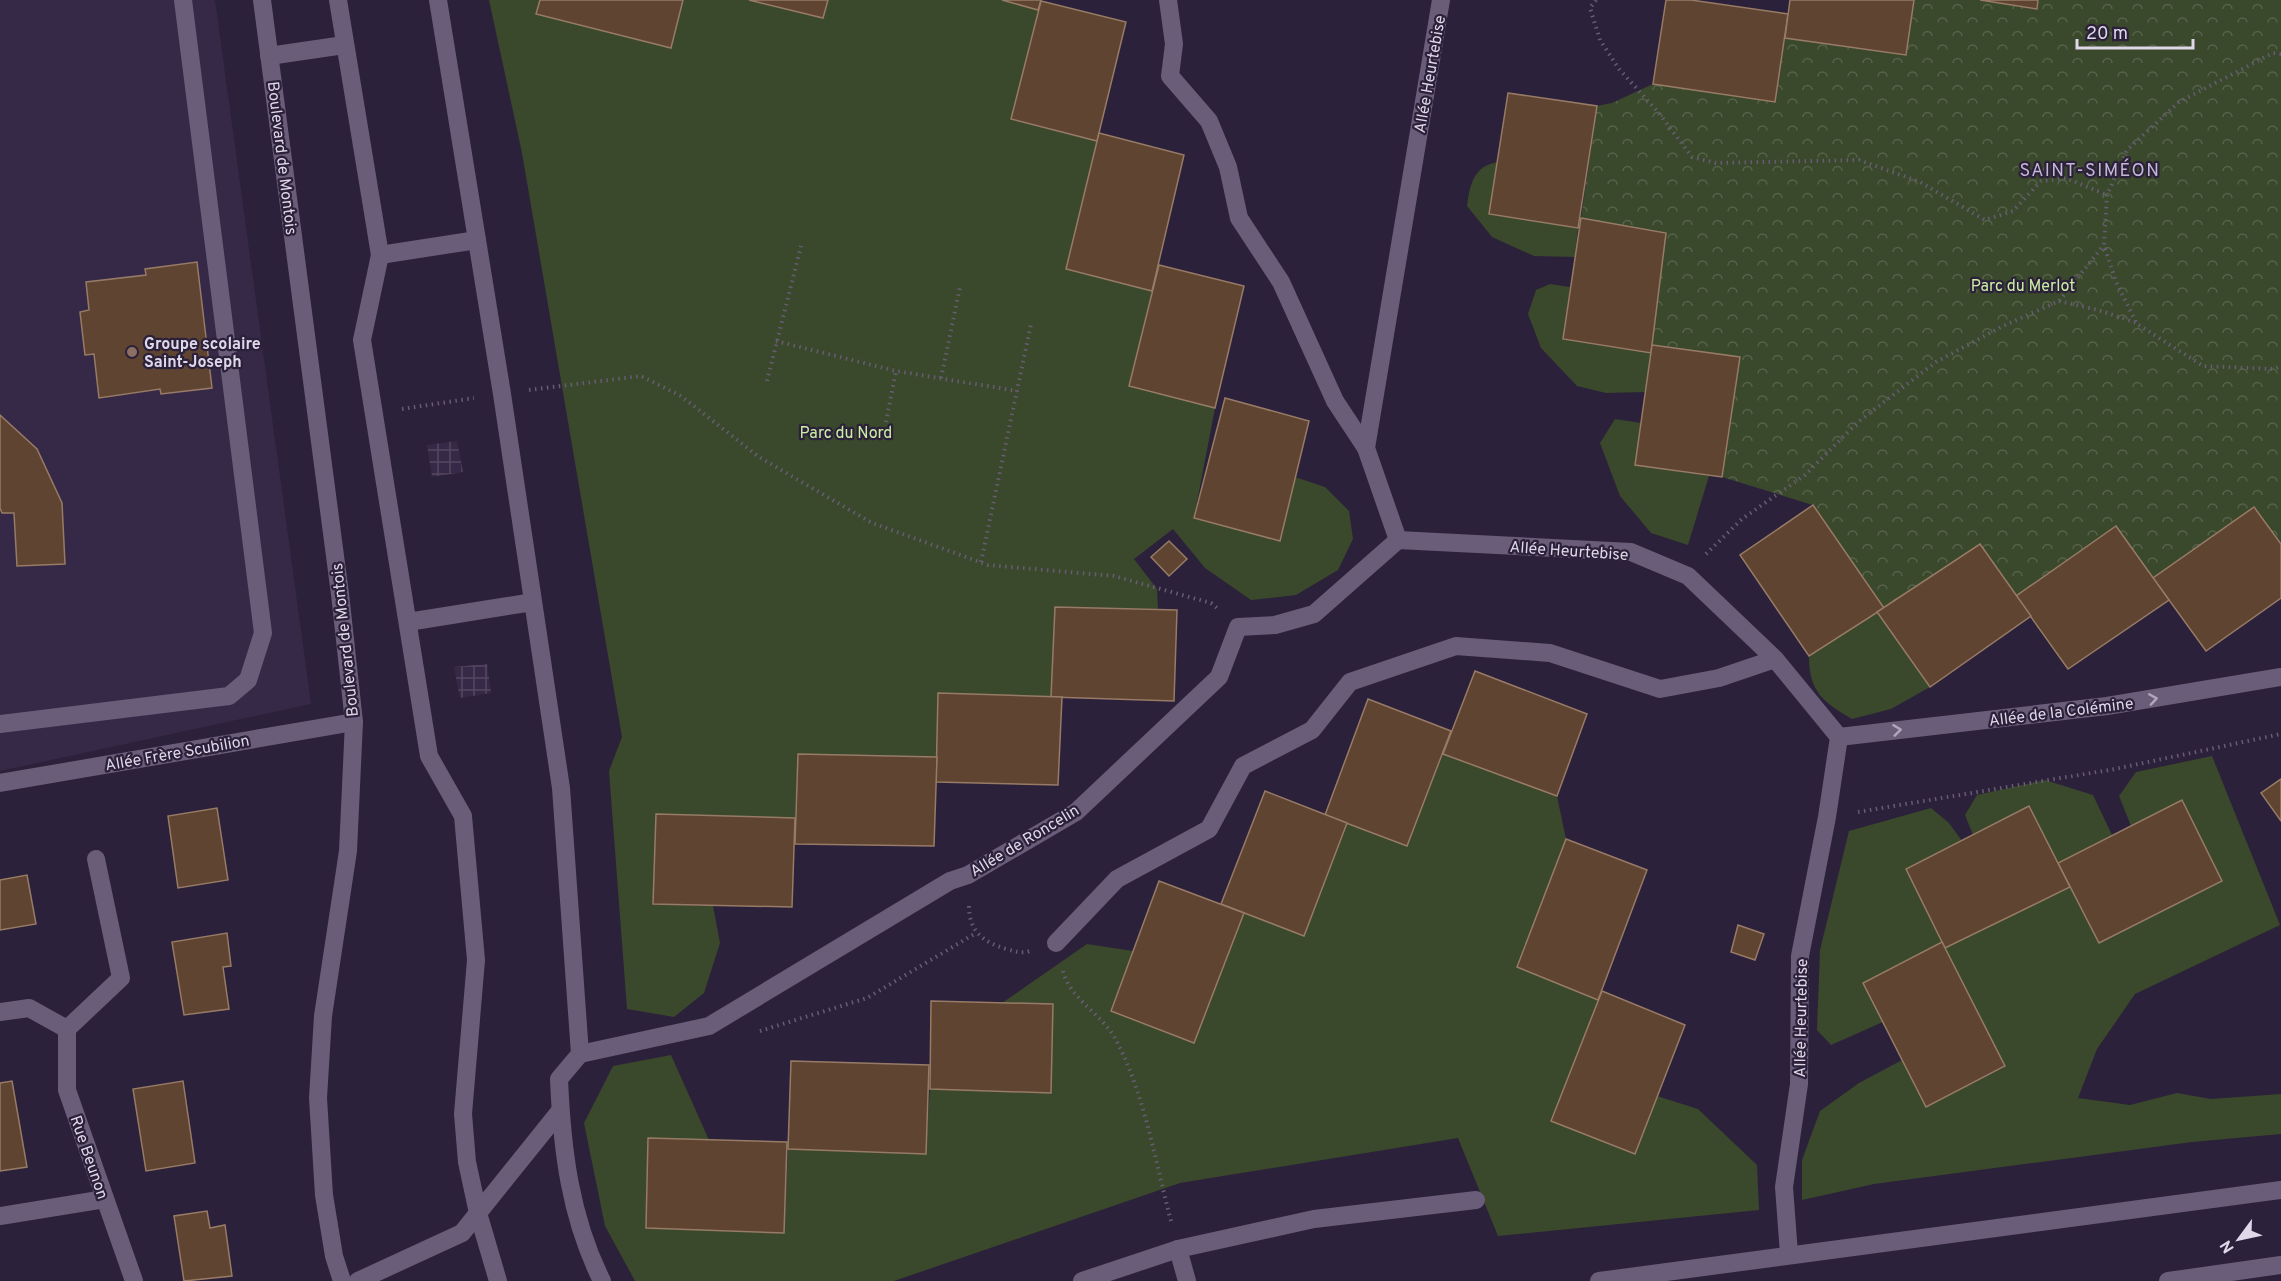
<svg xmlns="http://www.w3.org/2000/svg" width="2281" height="1281" viewBox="0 0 2281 1281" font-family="Overpass,sans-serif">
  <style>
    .industrial { fill: url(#industrial-grid) }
    .built { fill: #362947 }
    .green { fill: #3a482b }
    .park { fill: url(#park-crowns) }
    .building { fill: #5e4431; stroke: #977b66; stroke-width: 1.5 }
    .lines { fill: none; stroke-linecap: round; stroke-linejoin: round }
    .path { stroke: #665d73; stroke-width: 4; stroke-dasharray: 1.5 4.5; stroke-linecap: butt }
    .lane { stroke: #695d7a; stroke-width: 18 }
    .street { stroke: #695d7a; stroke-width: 18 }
    .oneway { stroke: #b0a7bd }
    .education-dot { fill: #8d6e63; stroke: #2c213a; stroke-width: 2 }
    .labels { text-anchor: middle; stroke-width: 4.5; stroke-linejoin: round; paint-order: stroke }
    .street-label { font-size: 16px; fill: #dfd8e9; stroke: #2c213a }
    .park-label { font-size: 16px; fill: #cbeea4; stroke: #2c213a }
    .poi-label { font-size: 16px; font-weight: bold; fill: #dfd8e9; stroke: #2c213a; text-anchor: start }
    .neighbourhood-label { font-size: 18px; letter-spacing: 1.5px; fill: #c4b7d8; stroke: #2c213a }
  </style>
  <defs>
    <pattern id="industrial-grid" width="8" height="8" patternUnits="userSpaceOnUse" patternTransform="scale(1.5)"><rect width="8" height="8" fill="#362947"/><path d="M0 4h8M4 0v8" fill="none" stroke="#534762"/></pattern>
    <pattern id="park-crowns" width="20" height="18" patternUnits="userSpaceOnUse" patternTransform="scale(1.5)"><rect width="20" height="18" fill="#3a482b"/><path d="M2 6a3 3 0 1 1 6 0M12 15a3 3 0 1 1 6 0" fill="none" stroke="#56624a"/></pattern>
  </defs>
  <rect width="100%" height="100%" fill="#2c213a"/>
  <g class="industrial">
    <path d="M457,441L463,472L432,477L427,445Z"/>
    <path d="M487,664L491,693L460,698L454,667Z"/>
  </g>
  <path class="built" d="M0,0H215L311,704L0,771Z"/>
  <g class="green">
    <path d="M489,0H540L537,14L671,48L683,0H749L823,18L828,0H1002L1038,10L1011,119L1097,141L1066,269L1152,291L1129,386L1215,408L1194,518L1279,541L1295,477L1325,487L1349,511L1353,539L1338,570L1296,595L1251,600L1205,568L1173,529L1134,559L1157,589L1158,609L1055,607L1051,697L939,693L937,757L798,754L795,818L656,814L653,904L713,906L720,943L704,993L674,1017L627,1009L609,771L622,737L522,153Z"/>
    <path d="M1498,162L1490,214L1578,228L1575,257L1534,256L1492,237L1467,206C1470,185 1473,166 1498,162Z"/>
    <path d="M1550,284L1570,287L1563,339L1652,345L1646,392L1606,393L1577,386L1541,348L1528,314L1536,290Z"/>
    <path d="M1615,419L1641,423L1635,465L1709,476L1688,545L1651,533L1620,496L1600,443Z"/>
    <path d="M1877,612L1930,687L1891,709L1852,719C1823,702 1809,692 1809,656Z"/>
    <path d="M1443,754L1557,796L1566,839L1517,967L1598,1000L1552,1121L1634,1154L1657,1096L1698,1109L1757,1165L1759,1210L1498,1236L1458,1138L1180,1183L894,1281H635L605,1226L584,1123L613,1066L671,1055L709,1140L784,1232L788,1149L925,1154L930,1089L1051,1093L1002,1003L1087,944L1133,951L1112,1011L1194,1043L1244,913L1304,935L1347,823L1407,846Z"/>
    <path d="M2212,756L2280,925L2135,994L2097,1049L2078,1098L2130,1105L2177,1093L2211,1099L2281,1094V1134L2192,1142L1874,1184L1802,1200V1160L1820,1111L1859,1083L1902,1060L1926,1107L2005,1067L1945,948L2070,887L2100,942L2222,881L2182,801L2131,826L2119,796L2136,772Z"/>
    <path d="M2045,780L2093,795L2112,835L2058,863L2029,806L1973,835L1965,815L1977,795Z"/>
    <path d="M1931,808L1949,823L1962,841L1906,870L1942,942L1863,983L1883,1022L1831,1045L1817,1030L1820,950L1849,831Z"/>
  </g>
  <path class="park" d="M1914,0H1980L2036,9L2038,0H2281V544L2254,507L2153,578L2116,526L2016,596L1884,608L1813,505L1722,477L1740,357L1652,345L1665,233L1581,218L1597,106L1612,103L1653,84L1775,101L1785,38L1905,55Z"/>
  <g class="building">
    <path d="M540,0H683L671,48L536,14Z"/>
    <path d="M749,0H828L823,18Z"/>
    <path d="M1002,0H1041L1038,10Z"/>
    <path d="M1666,0H1691L1788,14L1775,102L1653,84Z"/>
    <path d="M1790,0H1914L1906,55L1785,38Z"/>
    <path d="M1980,0H2038L2037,9Z"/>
    <path d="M1041,1L1126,22L1097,141L1011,119Z"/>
    <path d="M1508,93L1597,106L1578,228L1489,214Z"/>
    <path d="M1099,133L1184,155L1152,291L1066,269Z"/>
    <path d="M1581,218L1666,233L1651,353L1563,339Z"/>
    <path d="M197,262L212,388L161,394L160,389L99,398L94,354L85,355L80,312L89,310L86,282L146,275L145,269Z"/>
    <path d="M1159,265L1244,286L1215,408L1129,386Z"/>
    <path d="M1652,345L1740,357L1722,477L1635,465Z"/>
    <path d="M1225,398L1309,421L1280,541L1194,518Z"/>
    <path d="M0,415L37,449L62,503L65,564L17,566L14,513H2L0,508Z"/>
    <path d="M1813,505L1884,608L1809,656L1740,555Z"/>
    <path d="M2254,507L2281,544V598L2206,651L2153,578Z"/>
    <path d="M2116,526L2169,600L2068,669L2016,596Z"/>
    <path d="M1169,541L1187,559L1169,576L1151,557Z"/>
    <path d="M1980,544L2031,616L1930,687L1877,612Z"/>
    <path d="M1055,607L1177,610L1174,701L1051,697Z"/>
    <path d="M1475,671L1587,714L1557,796L1443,754Z"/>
    <path d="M938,693L1062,697L1058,785L936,782Z"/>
    <path d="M1368,699L1451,731L1407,846L1325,815Z"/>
    <path d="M798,754L937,757L934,846L795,844Z"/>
    <path d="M2281,779V821L2261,793Z"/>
    <path d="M1265,791L1347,823L1304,936L1221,904Z"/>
    <path d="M2182,800L2222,881L2099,943L2058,863Z"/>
    <path d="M2029,806L2070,887L1945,948L1906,869Z"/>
    <path d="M217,808L228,880L178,888L168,816Z"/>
    <path d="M656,814L795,818L792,907L653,904Z"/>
    <path d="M1566,839L1647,870L1598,1000L1517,967Z"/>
    <path d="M27,875L36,924L0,930V880Z"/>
    <path d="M1159,881L1244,913L1194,1043L1111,1011Z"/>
    <path d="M1738,925L1764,934L1755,960L1731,952Z"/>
    <path d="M227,933L231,966L223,967L229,1009L184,1015L172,942Z"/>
    <path d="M1942,942L2005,1066L1926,1107L1863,983Z"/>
    <path d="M1602,991L1685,1025L1635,1154L1551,1121Z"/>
    <path d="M931,1001L1053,1004L1051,1093L930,1089Z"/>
    <path d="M791,1061L929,1065L926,1154L788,1149Z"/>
    <path d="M12,1081L27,1167L0,1171V1083Z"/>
    <path d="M183,1081L195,1163L146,1171L133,1089Z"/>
    <path d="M648,1138L787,1142L784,1233L646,1228Z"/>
    <path d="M207,1211L210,1228L225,1225L232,1276L184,1281L174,1216Z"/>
  </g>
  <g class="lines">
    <g class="path">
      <path d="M1596,0L1590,8L1600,40L1619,69L1658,112L1692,157L1716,163L1859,160L1920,182L1985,220L2013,211L2041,181L2066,178L2107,195"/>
      <path d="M2281,54L2273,53L2179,102L2127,150L2107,195L2104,245L2116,282L2137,324L2203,366L2274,369L2281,366"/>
      <path d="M2059,301L2098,310L2137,323"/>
      <path d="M776,341L896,371L1017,391"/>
      <path d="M941,378L960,287"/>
      <path d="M767,381L801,246"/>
      <path d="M529,390L641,376L681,396L759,457L872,523L988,565L1114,576L1211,603L1217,608"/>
      <path d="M402,409L474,398"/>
      <path d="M886,422L896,371"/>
      <path d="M1706,554L1742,519L1805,475L1858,422L1936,362L2003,326L2059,301L2104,245"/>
      <path d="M981,562L1031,324"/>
      <path d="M1858,812L2115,769L2281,734"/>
      <path d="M969,906C969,931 983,942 1006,949C1015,951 1021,954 1030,951"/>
      <path d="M1063,971C1070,999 1103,1015 1116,1040C1145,1095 1155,1161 1171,1221"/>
      <path d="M760,1031L867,998L976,933"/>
    </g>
    <g class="lane">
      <path d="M338,0L380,255L362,340L429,756L463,816L476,960L463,1114L467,1162L478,1213L498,1281"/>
      <path d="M438,0L502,394L561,788L580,1054L559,1079C562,1150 570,1217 602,1281"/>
      <path d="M1168,0L1174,44L1170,76L1209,121L1228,167L1239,218L1281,282L1335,401L1366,448"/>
      <path d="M269,56L344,45"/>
      <path d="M380,255L477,240"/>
      <path d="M408,622L533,602"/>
      <path d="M0,724L229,696L248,680L263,633L183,0"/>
      <path d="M1056,943L1117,879L1209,829L1243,766L1312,730L1350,682L1456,646L1550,653L1660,689L1719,678L1775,659"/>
      <path d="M1178,1249L1187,1281"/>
      <path d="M358,1281L462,1233L560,1111"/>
      <path d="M1082,1281L1178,1249L1314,1219L1476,1200"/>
      <path d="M1599,1281L2281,1190"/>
    </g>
    <g class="street">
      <path d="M262,0L340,594L354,722L348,851L323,1016L318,1098L324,1195L334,1256L342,1281"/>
      <path d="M1398,540L1631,552L1688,576L1775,659L1839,737L1827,817L1800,956L1799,1084L1784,1187L1789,1254"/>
      <path d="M1398,540L1366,448L1441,0"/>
      <path d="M1839,737L2107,706L2281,677"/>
      <path d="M0,783L354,722"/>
      <path d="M0,1012L29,1008L67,1029"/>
      <path d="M67,1029V1090L134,1281"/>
      <path d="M67,1029L121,978L96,859"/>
      <path d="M580,1054L709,1026L950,881L968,875L1076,812L1219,677L1238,627L1275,625L1314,614L1398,540"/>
      <path d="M0,1216L105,1199"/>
      <path d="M2168,1281L2281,1265"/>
    </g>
  </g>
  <defs><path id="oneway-chevron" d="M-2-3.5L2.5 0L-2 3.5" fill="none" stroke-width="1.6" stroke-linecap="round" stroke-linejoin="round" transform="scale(1.5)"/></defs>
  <g class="oneway">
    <use href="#oneway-chevron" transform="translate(2153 699) rotate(-9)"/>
    <use href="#oneway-chevron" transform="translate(1897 730) rotate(-7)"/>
  </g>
  <circle class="education-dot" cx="132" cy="352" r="6"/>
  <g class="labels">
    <g class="street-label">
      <text transform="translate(1429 74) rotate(-80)" y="6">Allée Heurtebise</text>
      <text transform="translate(283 158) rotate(83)" y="6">Boulevard de Montois</text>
      <text transform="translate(1569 550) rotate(4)" y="6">Allée Heurtebise</text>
      <text transform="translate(344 640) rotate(-96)" y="6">Boulevard de Montois</text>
      <text transform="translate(2061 711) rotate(-7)" y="6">Allée de la Colémine</text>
      <text transform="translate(177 752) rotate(-10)" y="6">Allée Frère Scubilion</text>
      <text transform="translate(1024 840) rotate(-31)" y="6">Allée de Roncelin</text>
      <text transform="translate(1800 1018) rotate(-89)" y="6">Allée Heurtebise</text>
      <text transform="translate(90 1157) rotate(71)" y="6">Rue Beunon</text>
    </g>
    <g class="park-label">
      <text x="2023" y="291">Parc du Merlot</text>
      <text x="846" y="438">Parc du Nord</text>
    </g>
    <g class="poi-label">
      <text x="144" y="349">Groupe scolaire<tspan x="144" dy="18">Saint-Joseph</tspan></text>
    </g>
    <g class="neighbourhood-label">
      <text x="2090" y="176">SAINT-SIMÉON</text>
    </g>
  </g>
  <g transform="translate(2239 1239) rotate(237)" stroke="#2c213a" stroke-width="4.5" paint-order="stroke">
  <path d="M0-4.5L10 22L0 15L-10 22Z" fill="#dfd8e9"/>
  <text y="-9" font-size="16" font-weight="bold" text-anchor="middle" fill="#dfd8e9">N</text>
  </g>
  <path d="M2077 39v9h116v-9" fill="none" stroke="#dfd8e9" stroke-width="3"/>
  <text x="2086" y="39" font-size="18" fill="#dfd8e9" stroke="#2c213a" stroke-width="4.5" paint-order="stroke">20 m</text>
</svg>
